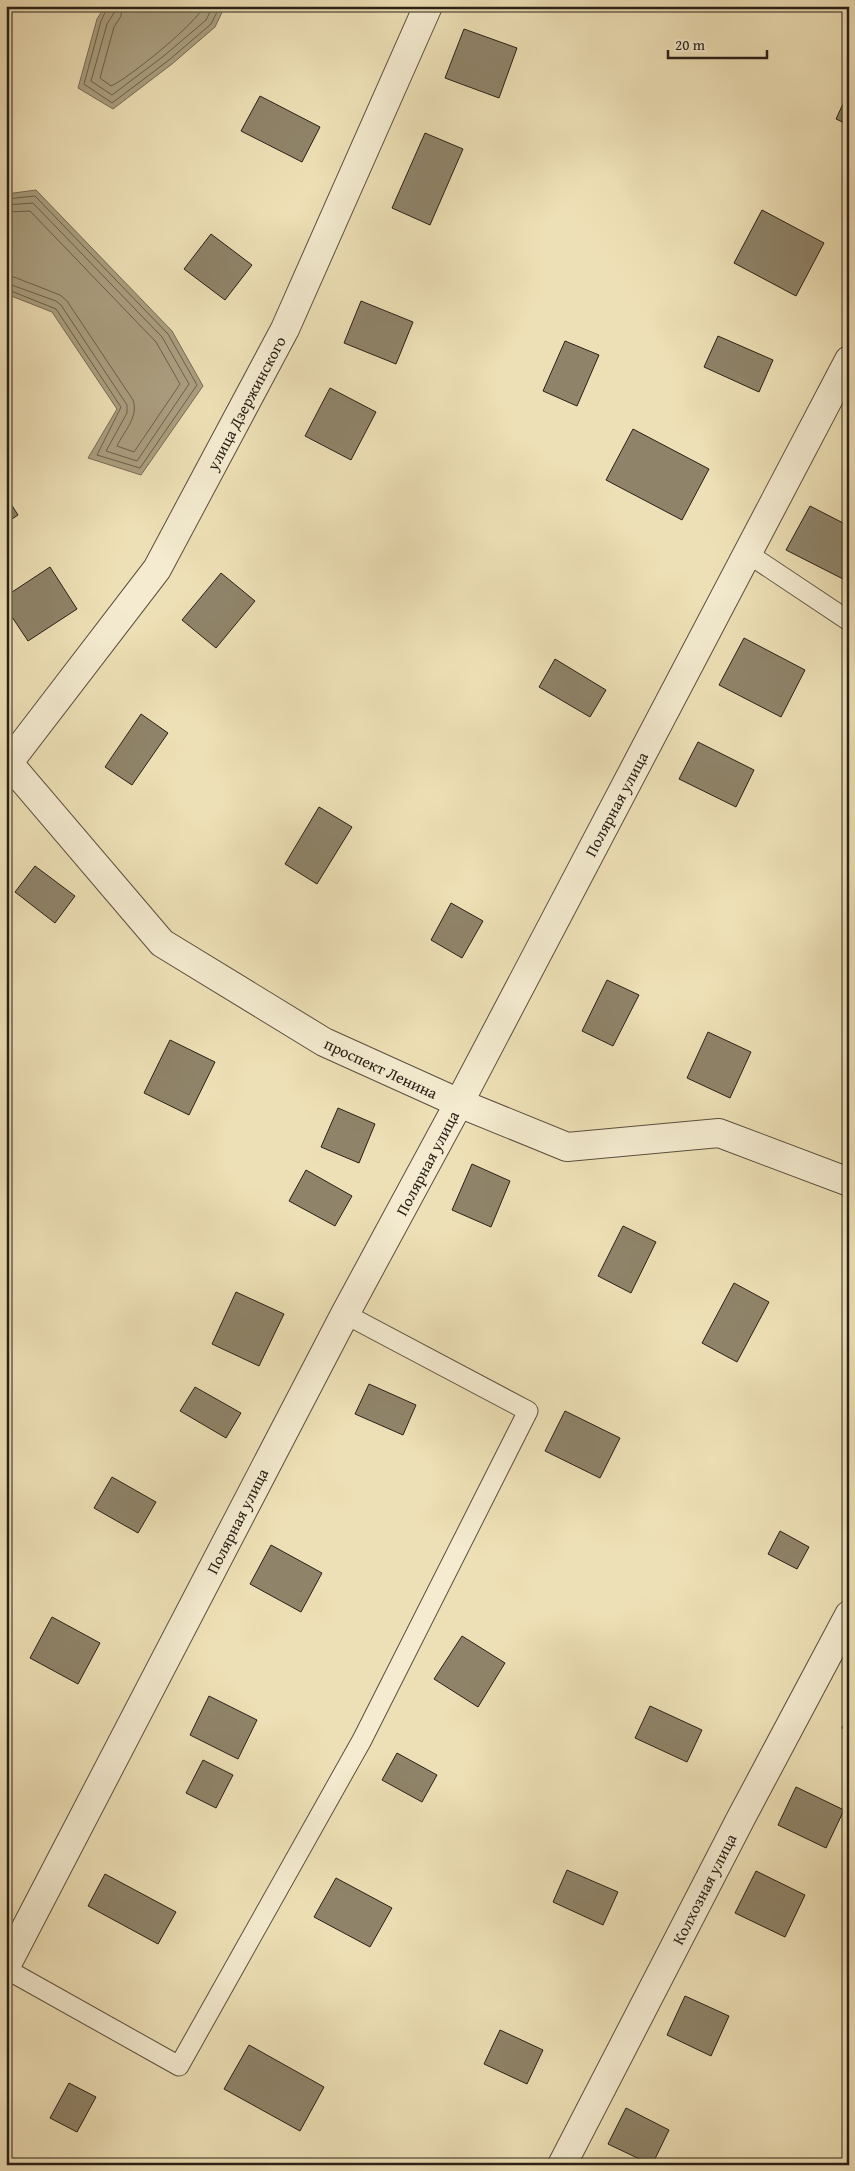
<svg xmlns="http://www.w3.org/2000/svg" width="855" height="2171" viewBox="0 0 855 2171" font-family="'Gentium Book Plus',serif">
  <style>
    .water { fill: #ab9f80; stroke: #776c56 }
    .lines { fill: none; stroke-linecap: round; stroke-linejoin: round }
    .shore { stroke: #6a604c; stroke-width: 1 }
    .building { fill: #8f846a; stroke: #292017 }
    .service-casing { stroke: #5a503f; stroke-width: 21 }
    .minor-casing { stroke: #5a503f; stroke-width: 30 }
    .service { stroke: #f4ebd0; stroke-width: 19 }
    .minor { stroke: #f4ebd0; stroke-width: 28 }
    .labels { text-anchor: middle; stroke-width: 4; stroke-linejoin: round; paint-order: stroke }
    .street-label { font-size: 16px; fill: #292017; stroke: #f4ebd0 }
  </style>
  <rect width="100%" height="100%" fill="#eee0b6"/>
  <filter id="stains"><feTurbulence type="fractalNoise" baseFrequency=".004" numOctaves="4"/><feColorMatrix values="0 0 0 0 .2 0 0 0 0 .09 0 0 0 0 .02 0 0 0 .5 -.17"/></filter>
  <radialGradient id="worn" r=".72"><stop offset=".6" stop-color="#630" stop-opacity="0"/><stop offset="1" stop-color="#630" stop-opacity=".3"/></radialGradient>
  <g class="water">
    <path d="M105,6H225L215,27L172,64L113,109L78,88L97,19Z"/>
    <path d="M36,190L172,331L203,386L141,475L88,458L117,409L52,312L6,294V194Z"/>
  </g>
  <g class="lines">
    <g class="shore">
      <path d="M108,6L101,21L84,84L112,103L169,60L211,24L220,6"/>
      <path d="M115,6L114,13L107,24L91,81L112,95L165,55L206,20L213,6"/>
      <path d="M122,6L121,16L114,27L100,78L111,86C129,78 197,23 204,6"/>
      <path d="M6,199L35,196L168,334L197,385L140,468L97,455L121,407L56,309L6,289"/>
      <path d="M6,205L33,203L162,337L189,384L137,461L106,451L127,413V405L61,305L56,301L6,283"/>
      <path d="M6,212L30,211L156,342L180,384L134,452L117,446C124,431 139,417 133,400L67,301L60,295L14,277L6,276"/>
    </g>
  </g>
  <g class="building">
    <path d="M464,29L517,48L499,98L445,78Z"/>
    <path d="M849,91V125L836,119Z"/>
    <path d="M260,96L320,127L302,162L241,131Z"/>
    <path d="M425,133L463,149L430,225L392,208Z"/>
    <path d="M762,210L824,243L796,296L734,263Z"/>
    <path d="M211,234L252,265L225,300L184,269Z"/>
    <path d="M361,301L413,322L396,364L344,343Z"/>
    <path d="M718,336L773,360L759,392L704,367Z"/>
    <path d="M565,341L599,355L577,406L543,391Z"/>
    <path d="M330,388L376,412L351,460L305,436Z"/>
    <path d="M633,429L709,469L682,520L606,480Z"/>
    <path d="M6,496L18,515L6,523Z"/>
    <path d="M810,506L849,526V572L845,580L786,550Z"/>
    <path d="M50,567L77,609L28,641L6,608V596Z"/>
    <path d="M221,573L255,601L216,648L182,620Z"/>
    <path d="M744,638L805,670L781,717L719,685Z"/>
    <path d="M555,659L606,690L590,717L539,687Z"/>
    <path d="M141,714L168,733L132,785L105,767Z"/>
    <path d="M698,742L754,770L736,807L679,779Z"/>
    <path d="M319,807L352,827L317,884L285,864Z"/>
    <path d="M35,866L75,896L55,923L15,892Z"/>
    <path d="M451,903L483,921L462,958L431,940Z"/>
    <path d="M607,980L639,995L613,1046L582,1031Z"/>
    <path d="M708,1032L751,1052L730,1098L687,1078Z"/>
    <path d="M170,1040L215,1062L189,1115L144,1093Z"/>
    <path d="M338,1108L375,1124L359,1163L321,1147Z"/>
    <path d="M472,1164L510,1181L491,1227L452,1210Z"/>
    <path d="M306,1170L352,1196L335,1226L289,1201Z"/>
    <path d="M623,1226L656,1242L631,1293L598,1276Z"/>
    <path d="M734,1283L769,1302L737,1362L702,1343Z"/>
    <path d="M236,1292L284,1314L259,1366L212,1344Z"/>
    <path d="M369,1384L416,1405L403,1435L355,1414Z"/>
    <path d="M195,1387L241,1413L226,1438L180,1411Z"/>
    <path d="M565,1411L620,1438L600,1478L545,1451Z"/>
    <path d="M112,1477L156,1502L138,1533L94,1508Z"/>
    <path d="M780,1531L809,1547L797,1569L768,1554Z"/>
    <path d="M271,1545L322,1573L301,1612L250,1584Z"/>
    <path d="M52,1617L100,1643L78,1684L30,1658Z"/>
    <path d="M462,1636L505,1663L478,1707L434,1679Z"/>
    <path d="M209,1696L257,1720L238,1759L190,1735Z"/>
    <path d="M650,1706L702,1730L687,1762L635,1738Z"/>
    <path d="M849,1715V1732L842,1728Z"/>
    <path d="M397,1753L437,1775L422,1802L382,1780Z"/>
    <path d="M203,1760L233,1775L216,1808L186,1793Z"/>
    <path d="M796,1787L844,1810L826,1848L778,1825Z"/>
    <path d="M567,1870L618,1892L603,1925L553,1902Z"/>
    <path d="M756,1871L805,1895L785,1937L735,1913Z"/>
    <path d="M105,1874L176,1912L158,1944L88,1906Z"/>
    <path d="M336,1878L392,1908L370,1947L314,1917Z"/>
    <path d="M685,1996L729,2016L711,2056L667,2035Z"/>
    <path d="M500,2030L543,2050L527,2084L484,2064Z"/>
    <path d="M249,2045L324,2087L300,2131L224,2089Z"/>
    <path d="M69,2083L96,2097L77,2132L50,2118Z"/>
    <path d="M626,2108L669,2130L652,2165L608,2144Z"/>
  </g>
  <g class="lines">
    <defs>
      <g id="service">
        <path d="M747,553L849,621"/>
        <path d="M6,1969L179,2066L362,1740L528,1411L345,1314"/>
      </g>
      <g id="minor">
        <path d="M6,760L162,943L324,1042L459,1103L567,1147L719,1133L849,1182"/>
        <path d="M6,766L157,569L285,329L428,6"/>
        <path d="M6,1966L345,1314L459,1103L849,360"/>
        <path d="M562,2165L741,1818L849,1615"/>
      </g>
    </defs>
    <use href="#service" class="service-casing"/>
    <use href="#minor" class="minor-casing"/>
    <use href="#service" class="service"/>
    <use href="#minor" class="minor"/>
  </g>
  <g class="labels">
    <g class="street-label">
      <text transform="translate(246 403) rotate(-62)" y="6">улица Дзержинского</text>
      <text transform="translate(616 804) rotate(-62)" y="6">Полярная улица</text>
      <text transform="translate(381 1068) rotate(25)" y="6">проспект Ленина</text>
      <text transform="translate(427 1163) rotate(-62)" y="6">Полярная улица</text>
      <text transform="translate(237 1521) rotate(-63)" y="6">Полярная улица</text>
      <text transform="translate(704 1889) rotate(-63)" y="6">Колхозная улица</text>
    </g>
  </g>
  <rect width="855" height="2171" fill="none" stroke="#eee0b6" stroke-width="25"/>
  <rect x="8" y="8" width="840" height="2156" fill="none" stroke="#292017" stroke-width="2.5"/>
  <rect x="12" y="12" width="830" height="2146" fill="none" stroke="#292017"/>
  <path d="M668 50v8h99v-8" fill="none" stroke="#292017" stroke-width="2.5"/>
  <text x="675" y="50" font-size="15" fill="#292017" stroke="#f4ebd0" stroke-width="4" paint-order="stroke">20 m</text>
  <rect width="100%" height="100%" filter="url(#stains)"/>
  <rect width="100%" height="100%" fill="url(#worn)"/>
</svg>
